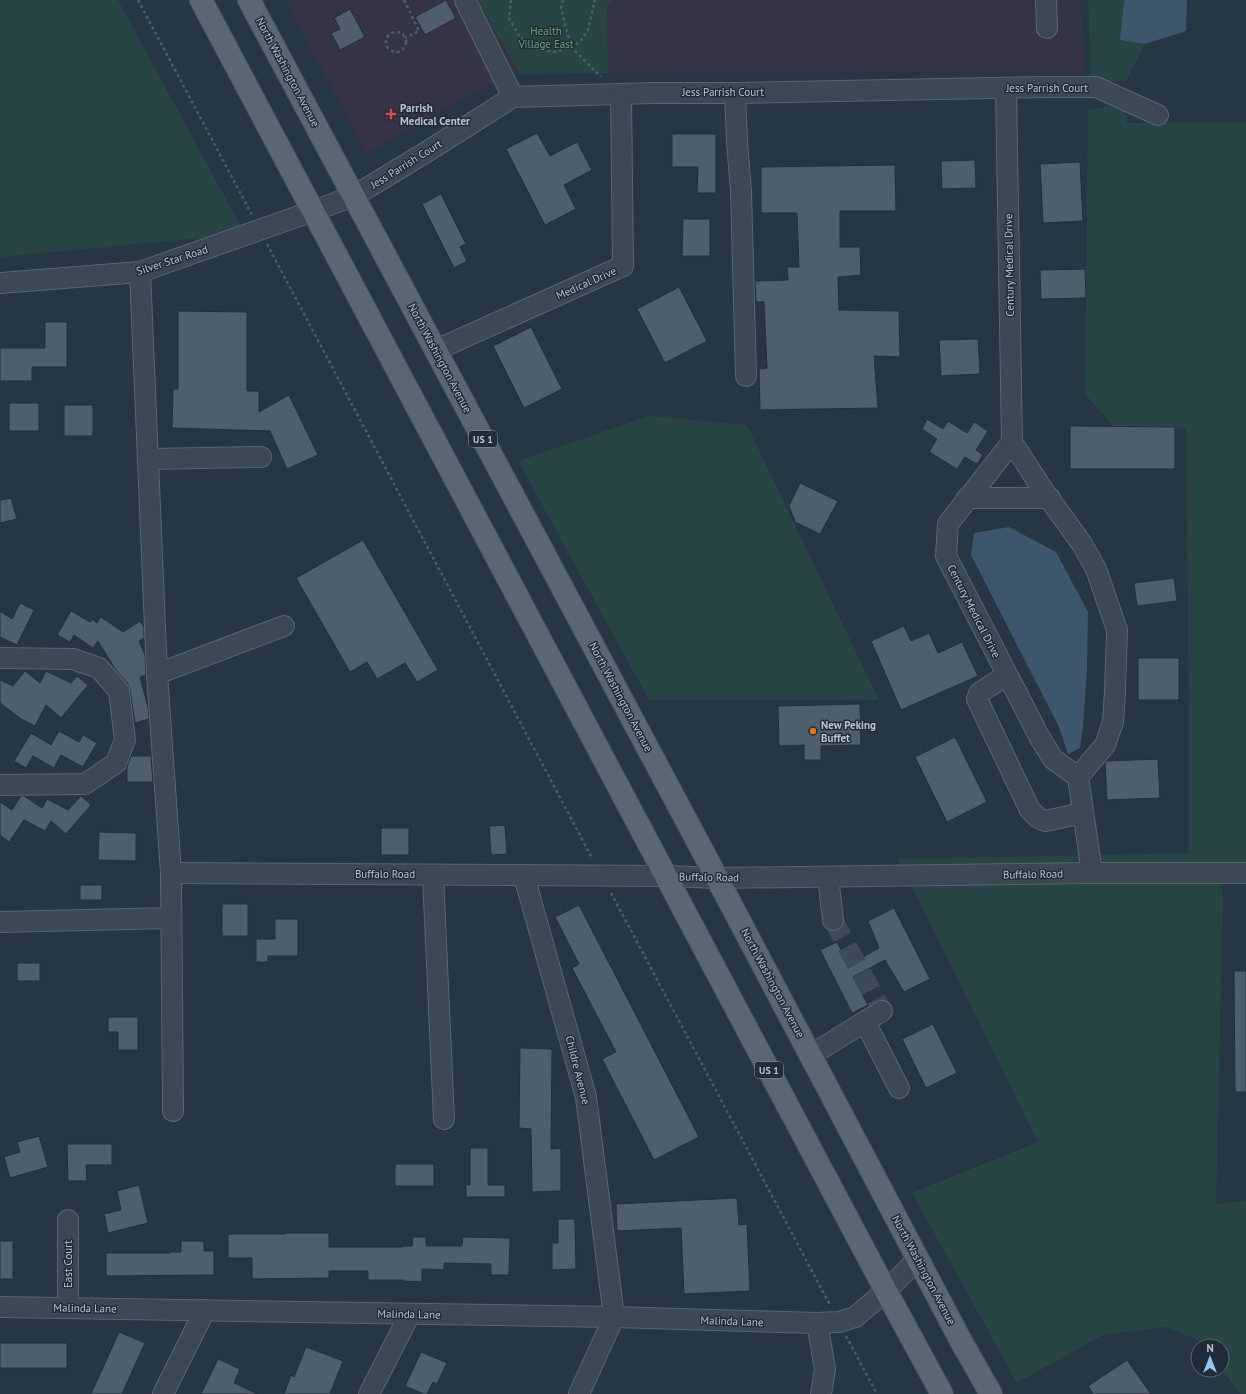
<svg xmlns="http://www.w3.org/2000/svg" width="1246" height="1394" viewBox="0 0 1246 1394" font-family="'PT Sans',sans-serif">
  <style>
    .medical { fill: #343444 }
    .green { fill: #294444 }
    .water { fill: #3e566c }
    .building { fill: #4e5e6b; stroke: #222f3a }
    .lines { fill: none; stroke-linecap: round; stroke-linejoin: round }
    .minor-tunnel { stroke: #3d4b58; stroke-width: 20; stroke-dasharray: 20 10; stroke-linecap: butt }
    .minor-casing { stroke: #5a6670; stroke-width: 22 }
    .major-casing { stroke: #45515c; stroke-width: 24 }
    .path { stroke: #486060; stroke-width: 2.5; stroke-dasharray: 3 3; stroke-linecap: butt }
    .minor { stroke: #3c4853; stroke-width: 20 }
    .major { stroke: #5a6772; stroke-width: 22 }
    .health-dot { fill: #e0444e; stroke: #202d38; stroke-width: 1.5 }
    .food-dot { fill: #e8710a; stroke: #202d38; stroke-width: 1.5 }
    .labels { text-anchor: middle; stroke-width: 3; stroke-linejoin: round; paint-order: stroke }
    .shield { fill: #202d38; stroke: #8b96a0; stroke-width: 1 }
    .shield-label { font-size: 10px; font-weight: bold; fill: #b9c3cc }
    .park-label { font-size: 11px; fill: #709d76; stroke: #202d38 }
    .street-label { font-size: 11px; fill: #b9c3cc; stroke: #202d38 }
    .poi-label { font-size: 11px; font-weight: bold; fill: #b9c3cc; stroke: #202d38; text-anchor: start }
  </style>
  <rect width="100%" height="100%" fill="#273643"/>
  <path class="medical" d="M286,0H1081L1084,71L520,74L510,73L366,154Z"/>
  <g class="green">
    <path d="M0,0H118L245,234L0,257Z"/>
    <path d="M477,0H615L607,4L608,73L520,74Z"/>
    <path d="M1088,0H1124L1120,40L1145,44L1126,81L1087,82V77L1089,75L1091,70Z"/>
    <path d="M1126,104L1127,123L1246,122V879H1220L1223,894L1216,1204L1246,1201V1394H1240L1222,1370V1346H1204L1200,1341L1166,1327L1103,1335L1017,1383L912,1193L1038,1142L898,859L1189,853V727L1186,429L1113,426L1085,394L1088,110Z"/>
    <path d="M649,416L747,425L879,700H649L518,461Z"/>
  </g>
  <g class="water">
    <path d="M1124,0H1187L1186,31L1145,44L1120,40Z"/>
    <path d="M1009,527L1056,552L1088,612L1087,669L1083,727L1080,748L1068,754L1059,727L971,555L974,533Z"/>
  </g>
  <g class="building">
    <path d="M446,0L456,18L425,35L415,17Z"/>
    <path d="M350,9L365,37L340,50L331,33L340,29L334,18Z"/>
    <path d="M537,133L550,156L577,142L592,170L564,185L576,209L545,225L506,149Z"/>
    <path d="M672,134H716V193H697L698,167H672Z"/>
    <path d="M975,160L976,188L942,189L941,161Z"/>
    <path d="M1080,162L1083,221L1043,223L1040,164Z"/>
    <path d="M895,165L896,211H840V247H860L861,275L838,277L839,310L899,311L900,357L874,356L878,408L760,410L759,369L767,368L764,302H756L755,281L788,280L787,267H799L797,213H761V167Z"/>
    <path d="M441,194L466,244L460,247L467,261L454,268L422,204Z"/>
    <path d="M683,219H710V256H682Z"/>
    <path d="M1085,269L1086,298L1041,299L1040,270Z"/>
    <path d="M679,287L707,341L665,363L637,309Z"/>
    <path d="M178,311L247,312V391H259V412L289,395L318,455L287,469L270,431L172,428L173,389H178Z"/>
    <path d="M45,322H67V367H32V381H0V348H45Z"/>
    <path d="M531,327L562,389L524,408L493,346Z"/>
    <path d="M978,339L980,374L941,376L939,340Z"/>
    <rect x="9" y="403" width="30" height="28"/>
    <rect x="64" y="405" width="29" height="31"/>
    <path d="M927,419L943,429L948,421L967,433L974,422L988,431L976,450L983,455L977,464L965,457L957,469L929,452L937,439L922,429Z"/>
    <path d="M1070,426L1175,427V469H1070Z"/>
    <path d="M800,483L838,501L820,534L795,522L789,506Z"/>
    <path d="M11,498L17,519L0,523V500Z"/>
    <path d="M363,540L438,670L417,682L405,663L377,679L367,662L350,672L296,578Z"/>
    <path d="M1174,578L1177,601L1137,606L1134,583Z"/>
    <path d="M20,603L34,610L17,645L0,637V611L12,619Z"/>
    <path d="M71,611L90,622L92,619L97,623L101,617L123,632L140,621L144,627V638L139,641L145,655L146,675L140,677L148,707L149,719L135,723L130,690L128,684L115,669L98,641L93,648L74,635L70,642L57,635Z"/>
    <path d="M904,626L911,641L929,633L938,653L962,642L978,676L901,710L871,641Z"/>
    <rect x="1138" y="658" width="41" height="42"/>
    <path d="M25,671L40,683L46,671L71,683L77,676L88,685L61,718L46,705L35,726L21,719L0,703V680L13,686Z"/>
    <path d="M860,704L861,745L821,746V760H804V745L779,746L778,706Z"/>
    <path d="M59,731L79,742L83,735L97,743L83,767L61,755L54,768L33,756L26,768L14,761L31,733L51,745Z"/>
    <path d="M955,737L987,802L947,822L915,757Z"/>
    <path d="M131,756H151L153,782H127V767Z"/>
    <path d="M1158,759L1160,798L1107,800L1105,763L1106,761Z"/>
    <path d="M21,796H24L42,808L47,799L68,810L81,796L91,805L66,834L51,821L45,831L24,820L9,842L0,835V802L12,810Z"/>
    <path d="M505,825L507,854L491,855L489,826Z"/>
    <rect x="381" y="828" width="28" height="27"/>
    <path d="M99,832L136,833V861L98,860Z"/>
    <rect x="80" y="885" width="22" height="15"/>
    <rect x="222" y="904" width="26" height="32"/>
    <path d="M579,905L699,1137L654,1160L602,1059L616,1052L572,968L579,964L555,917Z"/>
    <path d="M894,908L930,979L904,992L885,960L853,977L868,1005L852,1013L820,950L837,942L849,965L879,948L868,921Z"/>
    <path d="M275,919H298V956H268V962H256V939H275Z"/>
    <rect x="17" y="963" width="23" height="18"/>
    <path d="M1234,971H1246V1092H1235Z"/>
    <path d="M108,1017H138V1050H118V1032H108Z"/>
    <path d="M933,1024L957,1073L926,1088L902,1039Z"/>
    <path d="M520,1048L552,1049L551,1149L561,1148V1191L532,1192L531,1129L519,1128Z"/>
    <path d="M39,1136L48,1167L10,1178L4,1157L20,1152L17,1142Z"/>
    <path d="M67,1144H112V1165H86L87,1181H68Z"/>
    <path d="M470,1148H488V1185H505V1197H466V1185H470Z"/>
    <rect x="395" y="1164" width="39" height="22"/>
    <path d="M139,1185L148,1223L108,1233L104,1214L121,1210L117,1191Z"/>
    <path d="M737,1198L739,1225L747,1224L750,1291L684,1294L681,1228L617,1231L616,1204Z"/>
    <path d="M558,1219H575L576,1269L552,1270V1243H558Z"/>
    <path d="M285,1233H329V1247H403V1246H412L413,1237H426V1246H462L463,1237L510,1238L509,1275H491V1264L444,1263V1270L422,1269V1282L403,1281V1280H368V1271H329V1278L252,1279V1258H228V1234H285Z"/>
    <rect x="0" y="1241" width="13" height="38"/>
    <path d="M181,1241H204V1251H214V1275L106,1276V1253H170V1252H181Z"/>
    <path d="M119,1332L145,1343L122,1394H91Z"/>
    <rect x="0" y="1343" width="67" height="25"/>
    <path d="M306,1347L343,1361L330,1394H284L291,1375L294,1377Z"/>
    <path d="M421,1352L447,1363L437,1384L433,1382L427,1394H424L405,1386Z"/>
    <path d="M218,1359L240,1369L234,1383L258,1394H201Z"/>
    <path d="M1127,1360L1151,1394H1093L1088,1386Z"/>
  </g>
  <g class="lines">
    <path class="minor-tunnel" d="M833,920L882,1011"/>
    <defs>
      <g id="minor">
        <path d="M465,0L513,97"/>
        <path d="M1046,0L1047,28"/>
        <path d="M1006,88L1012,442L1043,490L1082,544L1096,569L1117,630L1115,692L1113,722L1105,745L1078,777"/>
        <path d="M735,93L737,142L741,191L746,376"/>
        <path d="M140,272L157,674L171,873L173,1111"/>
        <path d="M0,283L140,272L313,211L354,196L428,151L513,97L654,93H735L1047,87H1096L1158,115"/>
        <path d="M436,350L623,266L621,94"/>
        <path d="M1012,442L948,524L946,556L1040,738L1053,759L1078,777L1092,873"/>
        <path d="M148,459L261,457"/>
        <path d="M967,498H1050"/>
        <path d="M0,658L73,659L99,668L119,691L125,740L116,763L85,784L0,785"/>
        <path d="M157,674L284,626"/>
        <path d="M1007,675L979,693L977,699L1030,810L1038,818L1045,821L1083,813"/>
        <path d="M171,873L667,876L717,878L1092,873H1246"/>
        <path d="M433,875L444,1119"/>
        <path d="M524,876L586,1097L614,1317L579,1394"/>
        <path d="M828,877L833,920"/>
        <path d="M0,922L171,918"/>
        <path d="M865,1022L899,1088"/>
        <path d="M811,1055L882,1011"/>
        <path d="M68,1220V1308"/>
        <path d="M0,1307L614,1317L817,1323L839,1322L855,1317L886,1291L918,1259"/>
        <path d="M817,1323L825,1369L821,1394"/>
        <path d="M163,1394L205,1310"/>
        <path d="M369,1394L410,1314"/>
      </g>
      <g id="major">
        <path d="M201,0L886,1291L942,1394"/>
        <path d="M249,0L717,878L961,1341L991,1394"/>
      </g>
    </defs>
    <use href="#minor" class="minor-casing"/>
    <use href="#major" class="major-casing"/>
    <g class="path">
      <path d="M138,0L252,215"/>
      <path d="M404,0L419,31L405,38"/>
      <path d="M511,0L509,18L519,36L532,48L554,52L571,47L580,42L588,30L595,0"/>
      <path d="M563,0L561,8L571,47L601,77"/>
      <circle cx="396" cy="42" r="10"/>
      <path d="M267,244L592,858"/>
      <path d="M611,893L830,1305"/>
      <path d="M846,1336L877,1394"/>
    </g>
    <use href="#minor" class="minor"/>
    <use href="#major" class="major"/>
  </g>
  <path class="health-dot" d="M389 108h4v4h4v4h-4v4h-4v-4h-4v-4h4z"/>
  <circle class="food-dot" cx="813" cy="731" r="4"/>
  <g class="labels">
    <g class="shield">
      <rect x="469" y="431" width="28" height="16" rx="3"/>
      <rect x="755" y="1062" width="28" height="16" rx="3"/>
    </g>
    <g class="shield-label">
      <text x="483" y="443">US 1</text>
      <text x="769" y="1074">US 1</text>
    </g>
    <g class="park-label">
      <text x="546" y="35">Health<tspan x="546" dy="13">Village East</tspan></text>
    </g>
    <g class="street-label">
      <text transform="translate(288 72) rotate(62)" y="4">North Washington Avenue</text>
      <text x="1047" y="92">Jess Parrish Court</text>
      <text x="723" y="96">Jess Parrish Court</text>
      <text transform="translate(406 164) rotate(-32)" y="4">Jess Parrish Court</text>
      <text transform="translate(172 260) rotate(-18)" y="4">Silver Star Road</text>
      <text transform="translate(1009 265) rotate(-91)" y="4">Century Medical Drive</text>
      <text transform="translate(586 283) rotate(-24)" y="4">Medical Drive</text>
      <text transform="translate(440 358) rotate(62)" y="4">North Washington Avenue</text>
      <text transform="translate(974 611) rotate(63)" y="4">Century Medical Drive</text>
      <text transform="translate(621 697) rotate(62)" y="4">North Washington Avenue</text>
      <text x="385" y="878">Buffalo Road</text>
      <text transform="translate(1033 874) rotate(-1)" y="4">Buffalo Road</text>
      <text transform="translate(709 877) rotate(1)" y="4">Buffalo Road</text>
      <text transform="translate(773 983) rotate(62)" y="4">North Washington Avenue</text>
      <text transform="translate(578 1070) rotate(76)" y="4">Childre Avenue</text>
      <text transform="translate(68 1264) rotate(-90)" y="4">East Court</text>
      <text transform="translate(924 1270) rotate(62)" y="4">North Washington Avenue</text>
      <text transform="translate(85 1308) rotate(1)" y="4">Malinda Lane</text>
      <text transform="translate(409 1314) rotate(1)" y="4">Malinda Lane</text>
      <text transform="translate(732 1321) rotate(2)" y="4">Malinda Lane</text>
    </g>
    <g class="poi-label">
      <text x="400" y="112">Parrish<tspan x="400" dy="13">Medical Center</tspan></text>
      <text x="821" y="729">New Peking<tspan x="821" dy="13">Buffet</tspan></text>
    </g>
  </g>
  <g transform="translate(1210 1358)"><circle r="19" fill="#202d38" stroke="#5d6973"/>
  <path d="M0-3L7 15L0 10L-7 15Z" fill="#93c5f7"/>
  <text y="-6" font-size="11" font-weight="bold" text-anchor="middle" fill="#b9c3cc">N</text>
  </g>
</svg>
